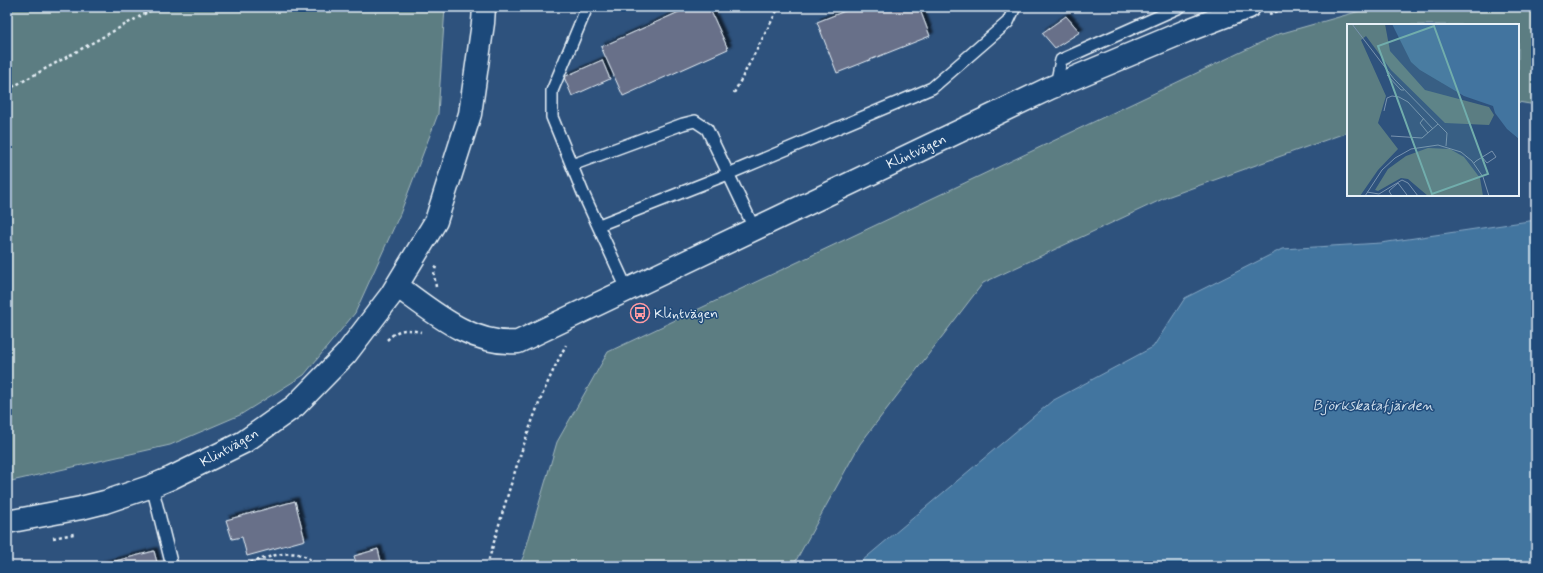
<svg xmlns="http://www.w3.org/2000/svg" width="1543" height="573" viewBox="0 0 1543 573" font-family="Mynerve,sans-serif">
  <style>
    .green { fill: #5b7d82; stroke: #a2b7bd }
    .water { fill: #42749f; stroke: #84a6c3 }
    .building { fill: #687089; stroke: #e8f1f8; filter: url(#shadow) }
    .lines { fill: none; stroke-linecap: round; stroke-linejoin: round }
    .lane-casing { stroke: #e8f1f8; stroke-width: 14 }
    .street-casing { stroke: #e8f1f8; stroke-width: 25 }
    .secondary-casing { stroke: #e8f1f8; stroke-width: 25 }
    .path { stroke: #e8f1f8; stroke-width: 2.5; stroke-dasharray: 3 3; stroke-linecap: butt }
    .lane { stroke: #1f4a7a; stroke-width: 11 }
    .street { stroke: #1f4a7a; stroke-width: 22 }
    .secondary { stroke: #1f4a7a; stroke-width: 22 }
    .labels { text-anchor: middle; stroke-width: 3; stroke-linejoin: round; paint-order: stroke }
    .street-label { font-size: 14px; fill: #e8f1f8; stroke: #1f4a7a }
    .poi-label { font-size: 14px; fill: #e8f1f8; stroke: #1f4a7a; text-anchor: start }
    .water-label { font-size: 15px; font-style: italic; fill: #cfdeeb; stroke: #1f4a7a }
    .inset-road { fill: none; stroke: #7892ae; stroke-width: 1 }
    .view { fill: #71adac; fill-opacity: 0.15; stroke: #71adac; stroke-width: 2 }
    .inset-edge { fill: none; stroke: #e8f1f8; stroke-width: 2 }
  </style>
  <defs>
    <filter id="shadow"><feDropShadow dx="3.5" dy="-3.5" stdDeviation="1" flood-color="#0009"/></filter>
  </defs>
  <rect width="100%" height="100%" fill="#2e527d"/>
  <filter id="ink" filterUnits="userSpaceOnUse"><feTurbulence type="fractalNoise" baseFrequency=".025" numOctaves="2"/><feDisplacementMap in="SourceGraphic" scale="8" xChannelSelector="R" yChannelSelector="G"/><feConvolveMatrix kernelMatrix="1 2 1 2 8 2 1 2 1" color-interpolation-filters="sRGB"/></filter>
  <g filter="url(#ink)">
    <g class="green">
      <path d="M7,7H445L438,114L400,214L355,313L304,375L240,415L170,445L7,482Z"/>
      <path d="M1374,7H1536V105L1518,102V25H1348V132L1167,197L983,283L860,444L793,566H519L524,555L557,442L608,352L1279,34Z"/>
    </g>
    <path class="water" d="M1536,220V566H856L1052,401L1153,347L1185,298L1282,249L1381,243Z"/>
    <g class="building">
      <path d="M690,7H709L728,49L623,96L601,47Z"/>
      <path d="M855,7H919L930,36L837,73L817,22Z"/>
      <path d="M1066,16L1080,32L1055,48L1042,33Z"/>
      <path d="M602,60L610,79L572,96L564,77Z"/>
      <path d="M295,501L305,540L247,556L242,537L232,539L226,520Z"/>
      <path d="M378,549L382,565L378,566H357L354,556Z"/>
      <path d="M154,551L158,566H96Z"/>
    </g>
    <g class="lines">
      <defs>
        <g id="lane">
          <path d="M587,7L552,91V117L583,193L627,289"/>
          <path d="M1056,85L1061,60L1180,7"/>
          <path d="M572,165L683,124L695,121L707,129L754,228"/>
          <path d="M599,225L728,174L932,88L1008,22L1015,7"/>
          <path d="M152,486L172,566"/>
        </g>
        <path id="street" d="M397,286C432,311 471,346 518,342L1050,88L1186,31L1249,7"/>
        <path id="secondary" d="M7,522L81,508L105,502L152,486L171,478L244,442L295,406L346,354L391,295L436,221L470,114L483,23L484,7"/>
      </defs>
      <use href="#lane" class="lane-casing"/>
      <use href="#street" class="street-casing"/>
      <use href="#secondary" class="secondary-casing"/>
      <g class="path">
        <path d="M1269,14L1291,7"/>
        <path d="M7,90L157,7"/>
        <path d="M734,93L779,7"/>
        <path d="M436,287L434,274L436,266"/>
        <path d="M387,340C399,328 405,329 421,332"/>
        <path d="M53,538L74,534"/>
        <path d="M239,566C263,560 299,541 316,566"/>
        <path d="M487,566C509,491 529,414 566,345"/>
      </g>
      <use href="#lane" class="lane"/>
      <use href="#street" class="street"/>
      <use href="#secondary" class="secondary"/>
    </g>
  </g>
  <defs>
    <symbol id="bus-ring" viewBox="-11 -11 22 22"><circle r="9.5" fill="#1f4a7a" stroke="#ff9aa2" stroke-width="1.5"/><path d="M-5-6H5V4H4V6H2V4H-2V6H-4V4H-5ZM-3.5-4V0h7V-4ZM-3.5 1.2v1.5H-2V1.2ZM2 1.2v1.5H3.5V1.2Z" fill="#ff9aa2"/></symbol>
  </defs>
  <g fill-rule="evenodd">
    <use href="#bus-ring" x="629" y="302" width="22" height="22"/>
  </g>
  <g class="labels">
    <g class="street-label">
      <text transform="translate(916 151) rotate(-25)" y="5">Klintvägen</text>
      <text transform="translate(229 447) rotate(-29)" y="5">Klintvägen</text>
    </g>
    <g class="poi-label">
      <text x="654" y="318">Klintvägen</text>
    </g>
    <g class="water-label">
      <text x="1373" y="410">Björkskatafjärden</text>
    </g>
  </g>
  <g transform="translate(1347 24)">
    <rect width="172" height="172" fill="#2e527d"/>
    <path d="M0,0H38L43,27L78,66L142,83L147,91L142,101L98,99L44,46L19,12L14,16L39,72L31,99L51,125L31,146L13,172H0ZM81,124L103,125L117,133L133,154L136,172H81L61,155L54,154L31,167L28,166L41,145L59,132Z" fill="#5b7d82"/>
    <path d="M45,0H172V115L160,105L148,89L146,82L117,72L73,46L64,38Z" fill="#42749f"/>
    <path class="inset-road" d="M5,0L47,55L100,109L99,122M40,51L54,66H57M37,87L40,74L45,72L52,73L61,78L86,105M77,94L73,99L81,109M44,112L75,114L91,100M127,139L129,137L145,127L149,133L140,139L135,133M20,168L32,170L55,156L61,159L71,172M18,172L35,146L48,134L64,125L91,121L114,128L125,137L136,153L142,172M45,172L42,167L51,159L60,171"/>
    <path class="view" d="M87,2L141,150L85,170L31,22Z"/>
    <rect width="172" height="172" class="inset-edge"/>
  </g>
  <rect width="1543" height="573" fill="none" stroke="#1f4a7a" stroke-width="24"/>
  <rect x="12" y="12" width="1519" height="549" fill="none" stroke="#e8f1f8" stroke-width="1.5" filter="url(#ink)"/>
</svg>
